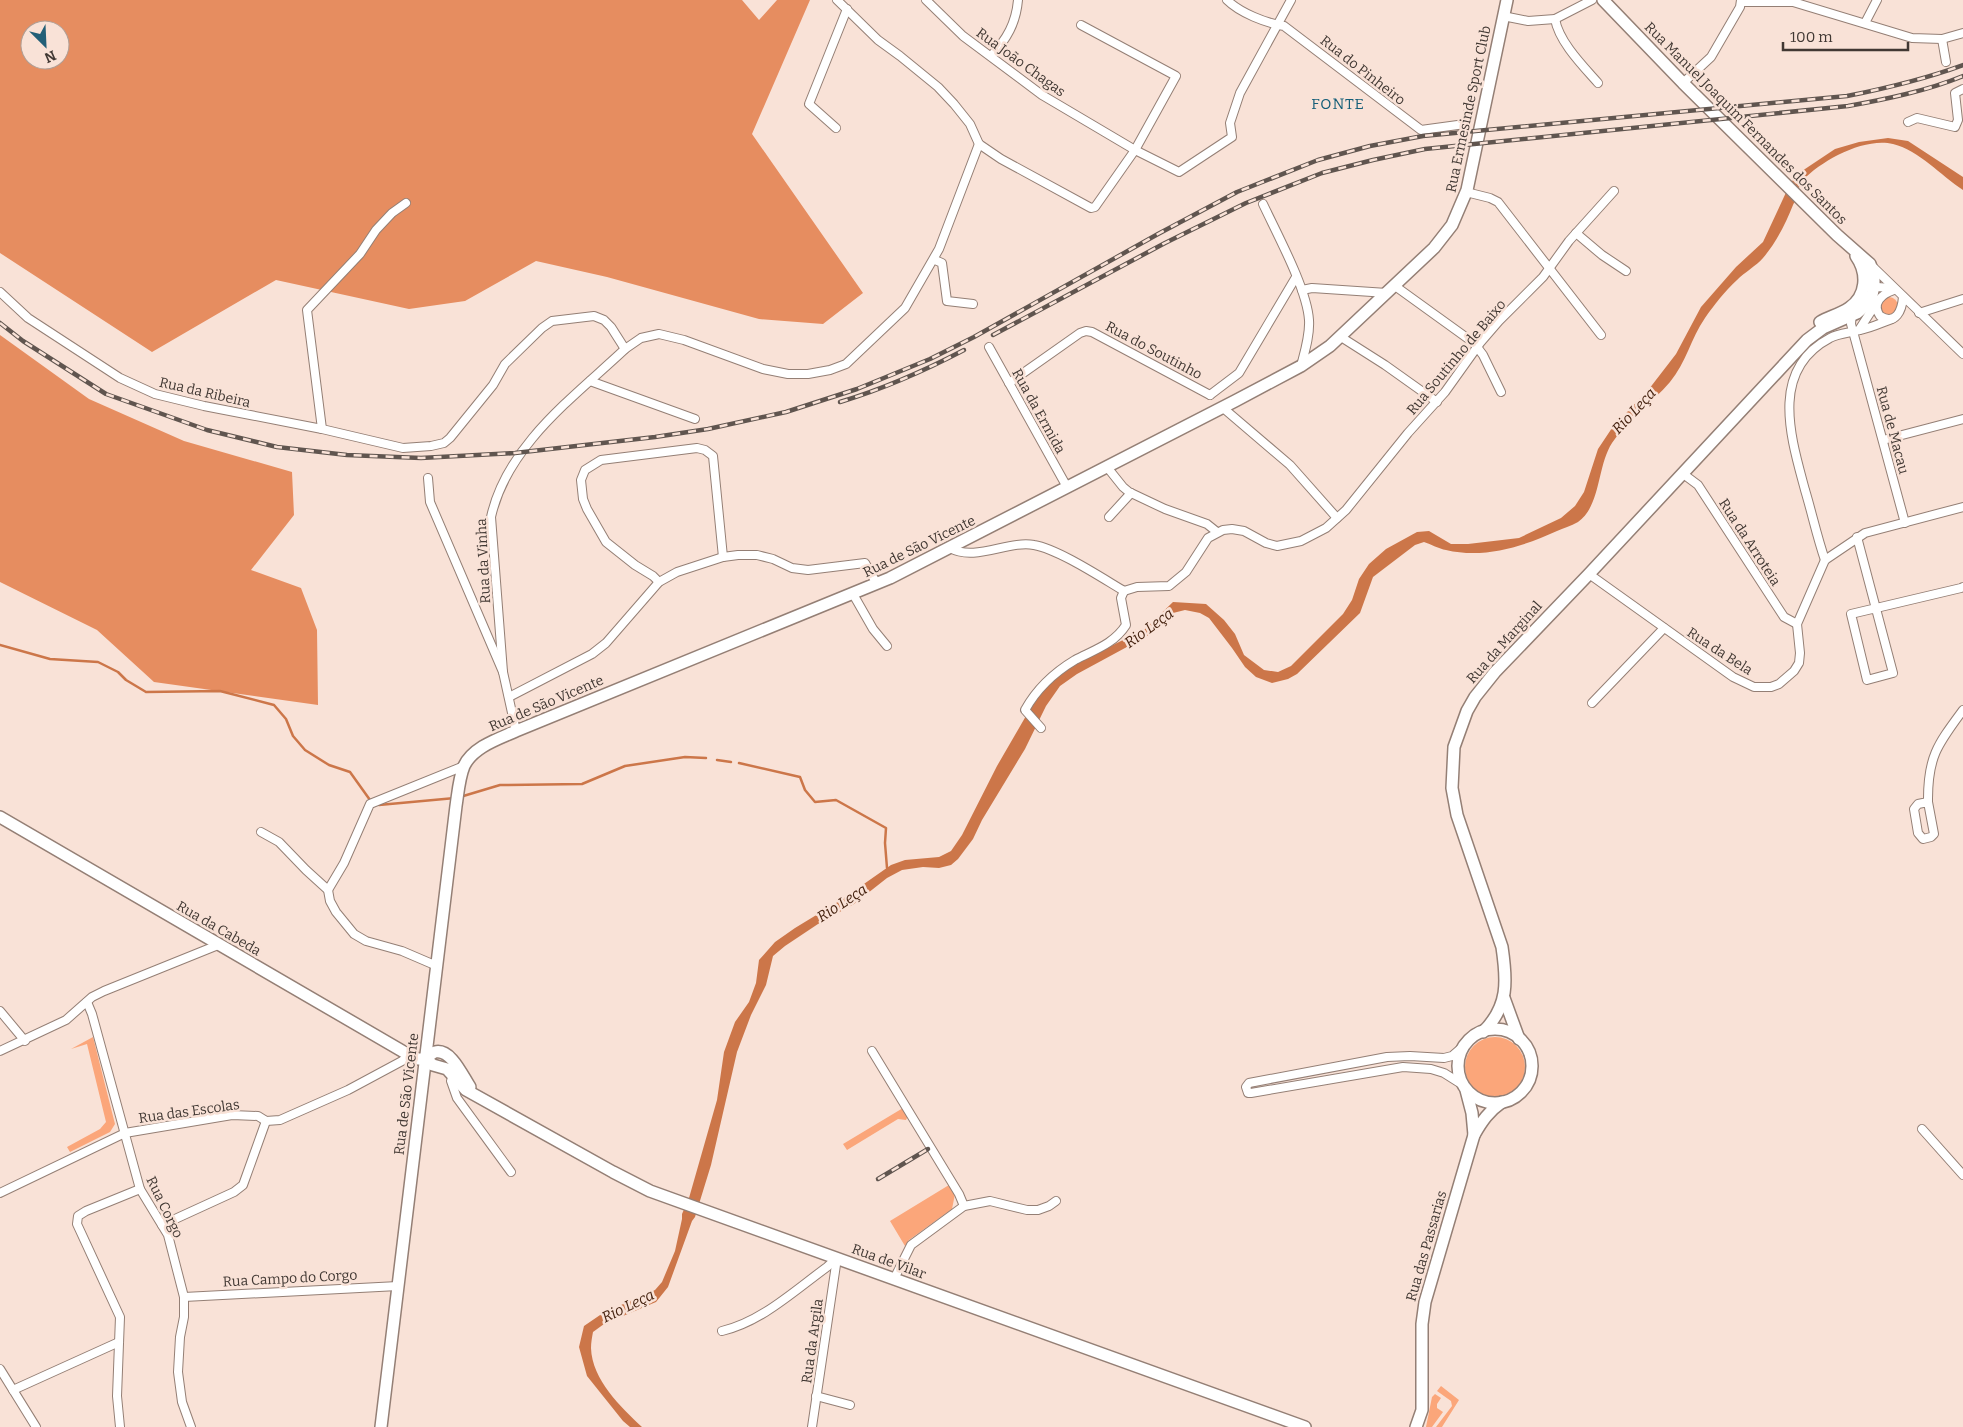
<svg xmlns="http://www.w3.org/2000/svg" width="1963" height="1427" viewBox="0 0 1963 1427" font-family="Bitter,serif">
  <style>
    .green { fill: #fba67a }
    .forest { fill: #e68d60; fill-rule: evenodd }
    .water { fill: #cc7649 }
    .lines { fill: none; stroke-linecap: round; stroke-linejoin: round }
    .stream { stroke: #cc7649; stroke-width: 2.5 }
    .street-casing { stroke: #947f75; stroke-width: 10 }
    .secondary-casing { stroke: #947f75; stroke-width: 14 }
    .street { stroke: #fff; stroke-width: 8 }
    .secondary { stroke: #fff; stroke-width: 11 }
    .rail-casing { stroke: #60554f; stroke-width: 4.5 }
    .rail { stroke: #f9e2d7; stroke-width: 2.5; stroke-dasharray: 8; stroke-linecap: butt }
    .labels { text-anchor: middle; stroke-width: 5; stroke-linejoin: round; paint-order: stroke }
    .street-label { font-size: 14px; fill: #413833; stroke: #f9e2d7 }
    .neighbourhood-label { font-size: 15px; letter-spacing: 1px; fill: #145e78; stroke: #f9e2d7 }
    .water-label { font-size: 15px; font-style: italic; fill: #462310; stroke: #f9e2d7 }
  </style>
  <rect width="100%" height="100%" fill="#f9e2d7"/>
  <g class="green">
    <circle cx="1889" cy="306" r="9"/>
    <path d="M93,1037L115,1124L110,1132L70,1152L67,1147L100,1129L106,1122L87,1044L71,1049Z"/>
    <circle cx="1495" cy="1067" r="30"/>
    <path d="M903,1108L908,1116L906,1120L898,1119L847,1150L843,1144Z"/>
    <path d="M949,1185L955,1194L952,1209L909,1240L905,1246L890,1221Z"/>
    <path d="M1441,1386L1459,1400L1442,1427H1436L1452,1406L1451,1401L1437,1391Z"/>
    <path d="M1435,1394L1441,1398L1437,1404V1408L1443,1412L1432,1427H1426L1432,1397Z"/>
  </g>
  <g class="forest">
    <path d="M0,0H742L759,20L777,0H810L752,134L863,293L823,324L759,319L607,277L536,261L465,301L409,309L276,280L152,352L0,253ZM30,30H60V60H30Z"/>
    <path d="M0,335L89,399L184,441L292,472L294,515L251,570L301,588L317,630L318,705L154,682L97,630L0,582Z"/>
  </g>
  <path class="water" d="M1888,138L1908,141L1963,177V190C1940,175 1920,151 1893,144C1865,137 1822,160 1803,180C1798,186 1797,198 1793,205C1786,223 1776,243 1763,258C1756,266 1745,272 1737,280C1725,291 1714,305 1705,318C1691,338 1686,363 1670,382C1652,403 1628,419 1612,443C1597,466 1601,506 1578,522C1571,526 1563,528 1557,531C1522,547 1484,559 1446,550C1439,549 1431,544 1424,542L1415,545L1373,577L1360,613L1297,674L1288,679L1272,683L1256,677L1245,667L1232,648L1209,618L1200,613L1185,610L1173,613L1149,635L1077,674L1060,686L1046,706L1025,749L982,820L973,839L958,859L951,865L939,868L923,867L902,870L887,878L854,904L818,924L785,946L773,956L766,985L751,1015L737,1052L711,1165L695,1217L692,1221L668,1287L656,1302L604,1324L593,1332C592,1337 591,1343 591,1348C592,1380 621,1407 642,1427H630L623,1421L587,1376L579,1347L584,1326L603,1313L655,1290L662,1282L675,1251L682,1219V1214L689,1198L717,1100L724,1052L735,1022L749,1002L756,983L759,960L775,942L795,928L841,900L891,865L905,860L939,857L951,851L962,835L997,766L1034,702L1046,688L1065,669L1145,629L1173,602L1206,604L1224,620L1235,634L1244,655L1264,670L1278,672L1291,666L1343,614L1352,600L1359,579L1369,564L1386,549L1417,532L1429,531L1451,544H1468L1519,538L1561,518L1575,506L1584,492L1598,449L1612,428L1649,389L1676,354L1701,307L1736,267L1763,242L1789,186L1796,175L1835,149L1859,142Z"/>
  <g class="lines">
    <g class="stream">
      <path d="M0,645L50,659L98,662L118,672L126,680L146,692L220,691L274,705L286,719L293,736L305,750L329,765L350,772L370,800"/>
      <path d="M717,760L731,762"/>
      <path d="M739,763L800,777L805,790L815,802L836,800L886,828L885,843L887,868"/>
      <path d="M460,797L500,785L582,784L625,766L685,757L706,758"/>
      <path d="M379,805L455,798"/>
    </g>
    <defs>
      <g id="street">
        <path d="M837,0L878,40L900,56L938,87L954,104L970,124L979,144L1001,159L1091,208L1095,207L1135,150L1176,76L1081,25"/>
        <path d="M926,0L963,36L1042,95L1135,150L1179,172L1232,137L1230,123L1240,93L1291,0"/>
        <path d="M1227,0C1240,13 1266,23 1284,26L1421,130L1465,124L1472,99"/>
        <path d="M1741,2H1793L1912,38L1942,39L1963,33"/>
        <path d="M1503,16L1528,21L1555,19L1592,0"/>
        <path d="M1555,19C1559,42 1583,66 1598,83"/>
        <path d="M1865,23L1877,0"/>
        <path d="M1942,39L1946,62"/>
        <path d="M991,56C1007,39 1016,23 1018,0"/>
        <path d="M1683,83L1711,57L1740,7L1741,0"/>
        <path d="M1908,122L1917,118L1955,127L1958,120L1955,93L1963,89"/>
        <path d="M836,128L809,104L847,9"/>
        <path d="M1466,192L1490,198L1498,202L1601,335"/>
        <path d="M1263,204C1277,234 1307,289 1309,320C1310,335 1305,351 1301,366"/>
        <path d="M1576,233L1602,255L1626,271"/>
        <path d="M935,260L942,263L947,301L973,304"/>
        <path d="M1873,267L1963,354"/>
        <path d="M1395,286L1474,343L1483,355L1501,392"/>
        <path d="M1870,288L1877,287L1892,288"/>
        <path d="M1302,290L1312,288L1387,293"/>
        <path d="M1894,290C1882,294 1871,303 1880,316C1896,326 1902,310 1903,297"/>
        <path d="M0,292L28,318L120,378L155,394L204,406L322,429L403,448L431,446L444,443L450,438L493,385L505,364L542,328L552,321L594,316L604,320L611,327L625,349L641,338L659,334L684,340L763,369L788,374H808L830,370L846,364L905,308L939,249L979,144"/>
        <path d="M1852,312L1851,324L1905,523"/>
        <path d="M1919,313L1963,299"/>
        <path d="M1859,330L1877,302"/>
        <path d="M1341,337L1385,365L1437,402"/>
        <path d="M989,347L1067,487"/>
        <path d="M590,381L695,419"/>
        <path d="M1009,383L1080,333L1086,331L1092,332L1210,395"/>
        <path d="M1210,395L1239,373L1296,277"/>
        <path d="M1222,407L1290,465L1337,518"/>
        <path d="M322,429L307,310L360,254L376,230L392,213L406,203"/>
        <path d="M1883,440L1963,419"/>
        <path d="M1107,467L1123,487L1129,492L1165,509L1207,524L1217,532"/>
        <path d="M1682,473L1698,485L1784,617L1797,624"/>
        <path d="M428,478L430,502L503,672L516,731"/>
        <path d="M1109,517L1131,493"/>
        <path d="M1857,537L1893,673L1867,680L1851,614L1961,588L1963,587"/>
        <path d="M950,548C975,562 1009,540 1034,545C1058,549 1102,578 1124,591"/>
        <path d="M1825,560C1817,537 1812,513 1805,490C1791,438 1769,370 1830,338C1839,333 1850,333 1860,330C1871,328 1881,323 1892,319"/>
        <path d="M1589,574L1733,677L1754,687H1771L1779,684L1794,671L1799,663L1800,653L1797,624L1825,560L1865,533L1963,507"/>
        <path d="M659,582L653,576L635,565L606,542L587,509L583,499L581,480L585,470L601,460L697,448L705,450L713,456L723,557"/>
        <path d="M1124,591L1137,587L1169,586L1186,572L1208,538L1223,530L1232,529L1244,531L1266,543L1277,546L1301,541L1326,528L1346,510L1408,433L1445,392L1480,343L1499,321L1543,277L1569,241L1614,191"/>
        <path d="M853,594L873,629L887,646"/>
        <path d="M503,672L491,517C507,445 574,397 625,349"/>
        <path d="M509,697L592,654L606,643L659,582L677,572L723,557L738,555H757L773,559L792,568L808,570L865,563L877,584"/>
        <path d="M1592,703L1664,628"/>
        <path d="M1041,728L1025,710C1036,690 1055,672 1075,660C1094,650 1114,644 1126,625L1121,598L1124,591"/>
        <path d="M1928,802L1918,804L1914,809L1918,833L1923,839L1931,837L1934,834L1928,802V799C1928,756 1938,744 1963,710"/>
        <path d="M261,832L279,842L306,870L328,890L330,901L336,912L354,934L366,941L402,951L437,966"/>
        <path d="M328,890L344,863L370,804L464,766"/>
        <path d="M87,1002L92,1014L140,1189L168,1235L184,1297V1317L180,1337L178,1372L182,1402L191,1427"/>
        <path d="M0,1011L25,1041"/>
        <path d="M0,1051L66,1020L92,997L104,991L218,945"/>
        <path d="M872,1051L959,1194L964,1206"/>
        <path d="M453,1075L451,1081L457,1098L511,1172"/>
        <path d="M1463,1085L1444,1073L1431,1069L1403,1067L1251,1093H1248L1246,1087L1249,1083L1387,1057L1410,1056L1444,1058L1452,1056L1466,1044"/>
        <path d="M1922,1129L1963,1175"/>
        <path d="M0,1193L125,1133L232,1115L258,1116L266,1121L280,1120L348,1090L402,1061L409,1055"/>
        <path d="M162,1225L234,1192L243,1185L266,1121"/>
        <path d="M894,1279L911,1245L964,1206L990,1201L1027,1210H1038L1049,1206L1056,1201"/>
        <path d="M184,1297L398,1286"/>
        <path d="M722,1331C761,1322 794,1291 827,1267L837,1258"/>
        <path d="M0,1369L36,1427"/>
        <path d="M13,1390L119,1342"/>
        <path d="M816,1396L850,1405"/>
        <path d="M120,1427L117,1396L120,1317L77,1224L78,1216L86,1211L140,1189"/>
        <path d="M812,1427L837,1258"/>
      </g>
      <g id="secondary">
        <path d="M1820,322C1829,317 1840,314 1849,308C1867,296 1868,273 1856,256"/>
        <path d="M0,817L409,1055L418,1059H425"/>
        <path d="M1504,998L1519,1039"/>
        <circle cx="1495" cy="1066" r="37"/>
        <path d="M1483,1032C1509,1006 1507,981 1502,947L1457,815L1452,788L1454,747L1467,711L1475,697L1495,672L1589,574L1807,340L1823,328L1857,313L1865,306L1872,295L1874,286V276L1870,264L1837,235L1683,83L1603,0"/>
        <path d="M425,1059L433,1065L447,1069L466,1090L613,1172L650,1191L1305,1427"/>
        <path d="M425,1059C428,1057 432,1053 435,1052C451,1048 463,1077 470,1087"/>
        <path d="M1466,1090L1472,1113L1474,1135"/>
        <path d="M381,1427L456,806C458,793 459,778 464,766C473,747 498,739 516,731L890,578L1235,401L1301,366L1330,346L1434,248L1452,225L1467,190L1507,0"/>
        <path d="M1416,1427L1422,1410V1324L1425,1302L1474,1135C1482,1121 1489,1111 1502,1102"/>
      </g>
    </defs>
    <use href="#street" class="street-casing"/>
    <use href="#secondary" class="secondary-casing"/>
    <use href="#street" class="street"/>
    <use href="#secondary" class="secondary"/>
    <defs>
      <g id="rail">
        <path d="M0,323L23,341L106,394L207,430L277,447L347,455L421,458L515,453L655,437L708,429L786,412L857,389L930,359L974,337L1158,234L1237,192L1318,160L1370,146L1423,136L1847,96C1887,88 1925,79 1963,65"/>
        <path d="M993,335L1165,243L1246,203L1322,173L1373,160L1425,149L1848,106C1887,99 1926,91 1963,76"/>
        <path d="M840,402C883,389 924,371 964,350"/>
        <path d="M878,1179L928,1149"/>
      </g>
    </defs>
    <use href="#rail" class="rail-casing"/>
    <use href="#rail" class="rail"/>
  </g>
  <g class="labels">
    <g class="street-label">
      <text transform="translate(1021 62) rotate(36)" y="5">Rua João Chagas</text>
      <text transform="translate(1363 70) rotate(38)" y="5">Rua do Pinheiro</text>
      <text transform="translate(1468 109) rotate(-78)" y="5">Rua Ermesinde Sport Club</text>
      <text transform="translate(1746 123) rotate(45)" y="5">Rua Manuel Joaquim Fernandes dos Santos</text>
      <text transform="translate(1154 350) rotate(28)" y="5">Rua do Soutinho</text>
      <text transform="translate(1456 357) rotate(-50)" y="5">Rua Soutinho de Baixo</text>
      <text transform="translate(205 392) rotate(13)" y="5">Rua da Ribeira</text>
      <text transform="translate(1039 411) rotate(61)" y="5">Rua da Ermida</text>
      <text transform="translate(1893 430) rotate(75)" y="5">Rua de Macau</text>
      <text transform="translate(1750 542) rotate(57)" y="5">Rua da Arroteia</text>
      <text transform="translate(919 546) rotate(-26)" y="5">Rua de São Vicente</text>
      <text transform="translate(483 561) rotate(-93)" y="5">Rua da Vinha</text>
      <text transform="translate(1504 642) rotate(-48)" y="5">Rua da Marginal</text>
      <text transform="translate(1720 651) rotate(33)" y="5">Rua da Bela</text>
      <text transform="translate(546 703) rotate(-23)" y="5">Rua de São Vicente</text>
      <text transform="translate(219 928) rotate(30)" y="5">Rua da Cabeda</text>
      <text transform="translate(406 1094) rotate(-83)" y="5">Rua de São Vicente</text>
      <text transform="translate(189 1111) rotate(-8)" y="5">Rua das Escolas</text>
      <text transform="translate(165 1207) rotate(64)" y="5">Rua Corgo</text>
      <text transform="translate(1426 1246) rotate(-74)" y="5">Rua das Passarias</text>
      <text transform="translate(889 1261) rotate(20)" y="5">Rua de Vilar</text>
      <text transform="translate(290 1278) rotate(-3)" y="5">Rua Campo do Corgo</text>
      <text transform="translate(812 1341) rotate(-82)" y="5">Rua da Argila</text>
    </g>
    <g class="neighbourhood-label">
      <text x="1338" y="109">FONTE</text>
    </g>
    <g class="water-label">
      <text transform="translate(1634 411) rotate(-47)" y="5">Rio Leça</text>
      <text transform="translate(1149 628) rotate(-36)" y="5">Rio Leça</text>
      <text transform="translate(842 903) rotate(-33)" y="5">Rio Leça</text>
      <text transform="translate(628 1306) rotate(-26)" y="5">Rio Leça</text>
    </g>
  </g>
  <g transform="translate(45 45) rotate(156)"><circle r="24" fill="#f9e2d7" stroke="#af9e95"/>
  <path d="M0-4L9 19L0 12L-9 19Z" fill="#235f77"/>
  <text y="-8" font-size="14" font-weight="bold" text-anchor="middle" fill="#413833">N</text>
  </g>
  <path d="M1783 42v8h125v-8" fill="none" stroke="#413833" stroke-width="2.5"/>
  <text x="1790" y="42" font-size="15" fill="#413833" stroke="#f9e2d7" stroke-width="4" paint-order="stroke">100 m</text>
</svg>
